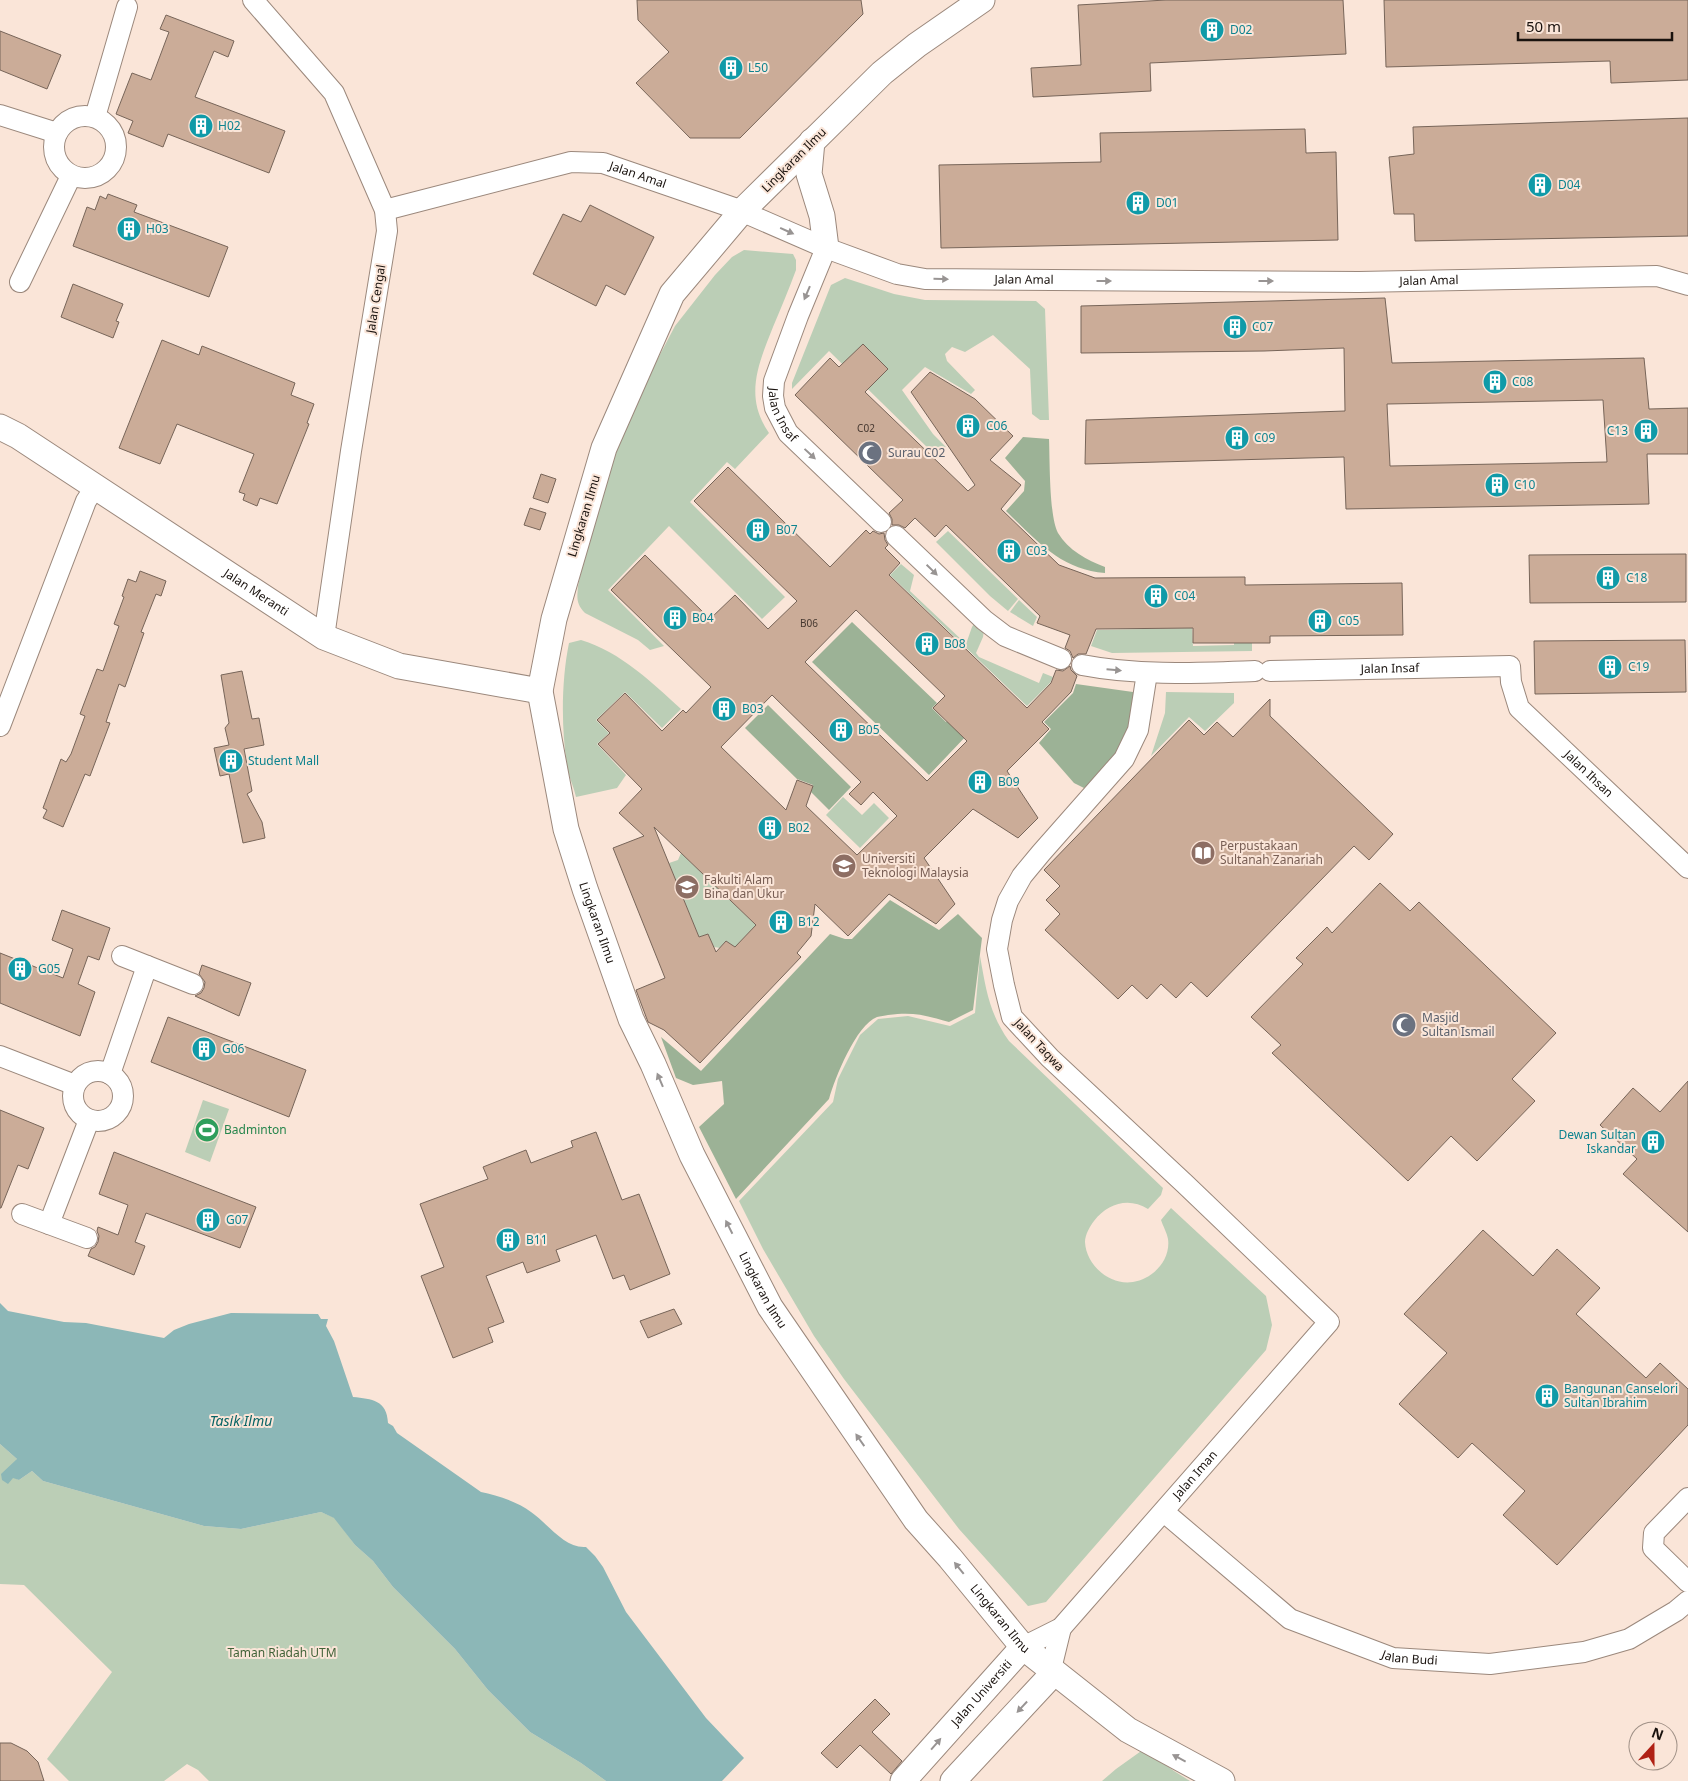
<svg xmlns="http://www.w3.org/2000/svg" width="1688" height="1781" viewBox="0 0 1688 1781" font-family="'Noto Sans',sans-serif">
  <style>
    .green { fill: #bbceb6 }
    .forest { fill: #9cb296 }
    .water { fill: #8cb7b7 }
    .building { fill: #cbac98; stroke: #776559; fill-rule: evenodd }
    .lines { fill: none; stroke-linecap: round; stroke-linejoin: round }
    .minor-casing { stroke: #9b887c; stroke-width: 22 }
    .tertiary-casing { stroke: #9b887c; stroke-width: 27 }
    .minor { stroke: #fff; stroke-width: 20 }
    .tertiary { stroke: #fff; stroke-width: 25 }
    .oneway { fill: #989493 }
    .labels { text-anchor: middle; stroke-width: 4; stroke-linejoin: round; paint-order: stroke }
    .number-label { font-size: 10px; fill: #463830 }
    .culture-label { font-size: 12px; fill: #0d838f; stroke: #fae5d8; text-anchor: start }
    .street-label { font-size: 12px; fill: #19120e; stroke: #fae5d8 }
    .worship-label { font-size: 12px; fill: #5b616d; stroke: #fae5d8; text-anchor: start }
    .education-label { font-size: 12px; fill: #785e54; stroke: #fae5d8; text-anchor: start }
    .leisure-label { font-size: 12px; fill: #27864d; stroke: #fae5d8; text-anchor: start }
    .park-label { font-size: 12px; fill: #416238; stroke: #fae5d8 }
    .water-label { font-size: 14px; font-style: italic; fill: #086465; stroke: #fae5d8 }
  </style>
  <rect width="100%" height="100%" fill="#fae5d8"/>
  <g class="green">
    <path d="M744,250L793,254L796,260V270C789,289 781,308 773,327C758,365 744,397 769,433L735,469L727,462L690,502L785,597L762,619L669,526L608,590L664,646L650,650L638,640L585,613C576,604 577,598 578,586L599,488L654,366L675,326L715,275L732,257Z"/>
    <path d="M845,278L894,294L925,300L1036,301L1045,309L1049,420H1040L1032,414L1030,369L993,335L965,352L952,347L945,354L947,361L975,390L971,394L925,367L902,390L933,434L946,447L939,449L934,454L829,351L792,389V383L831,285Z"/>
    <path d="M948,531L1018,599L1008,611L990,596L936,542Z"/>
    <path d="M901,564L914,575L910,591L966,644L972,627L974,624L984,630L983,637L976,653L979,657L1039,683L1043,673L1053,677L1050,683L1027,706L890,575Z"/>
    <path d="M1019,600L1037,617L1033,626L1010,612Z"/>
    <path d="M1192,628L1193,646L1234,645V639H1252V651L1112,653L1091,646L1097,630Z"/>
    <path d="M581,640C622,653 650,681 681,709L662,728L625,692L596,720L609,733L597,744L626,775L617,788L576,797C574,788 570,779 568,771C561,732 561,682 569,643Z"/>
    <path d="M1166,692L1234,693V703L1205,731L1189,717L1151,756L1165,713Z"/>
    <path d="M843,797L862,815L874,803L889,818L860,848L826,815Z"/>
    <path d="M681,853L756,925L735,947L726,941L720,948L714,947L708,934L699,937L669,863L678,860Z"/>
    <path d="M980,956C986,989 989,1013 1009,1041L1163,1188L1161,1195L1148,1209C1129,1197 1108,1203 1094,1221C1090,1226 1085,1235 1085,1242C1086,1265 1110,1286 1133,1282C1153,1279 1171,1260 1168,1239C1167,1233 1163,1226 1161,1220L1171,1208L1266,1296L1272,1325L1266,1350L1046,1602L1028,1606L959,1529L844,1379L814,1336L763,1249L739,1201L833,1102L838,1079L860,1035L878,1019L908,1016L950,1026L975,1013Z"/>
    <path d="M203,1100L229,1109L210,1162L185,1152Z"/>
    <path d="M0,1444L17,1459L13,1477L19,1480L32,1471L43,1481L204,1526L241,1529L321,1512L335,1518L355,1545L373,1561L393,1587L455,1649L488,1690L530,1732L581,1763L606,1781H209L198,1770L187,1764L164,1781H69L47,1759L112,1672L24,1585L0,1584Z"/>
    <path d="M1144,1749L1174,1771L1190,1781H1102L1116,1769Z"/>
  </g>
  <g class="forest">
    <path d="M1023,437L1049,439C1050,461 1049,516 1058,533C1068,550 1087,560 1105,567V573C1061,570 1036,540 1006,511L1024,491L1025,481L1005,458Z"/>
    <path d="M852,622L937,703L932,708L946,722L951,717L968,734L929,775L812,662Z"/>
    <path d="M1076,684L1133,692L1135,694L1131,726L1116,758L1084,788L1074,783L1039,743L1051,729L1044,722L1073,693Z"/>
    <path d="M768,705L851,787L829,810L811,792L813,785L797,779L745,728Z"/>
    <path d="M890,900L939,930L958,914L982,938L973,1010L949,1022C924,1015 914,1012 888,1015C885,1016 880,1016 877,1017C856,1025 835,1078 829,1099L736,1199L699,1127L724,1104L722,1081L693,1085L676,1078L661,1037L701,1071L830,934L845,939H852Z"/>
  </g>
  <path class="water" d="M0,1303L8,1311L64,1322L86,1323L164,1338L174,1330L189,1324L231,1313L318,1314L321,1319H328L326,1326L334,1341L353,1397C372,1399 387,1400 388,1423L393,1426L397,1433L481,1492C497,1495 518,1502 531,1512C547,1523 565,1549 586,1547L595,1556L603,1567L626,1612L706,1718L744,1758L722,1781H606L581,1763L530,1732L488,1690L455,1649L393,1587L373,1561L355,1545L334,1518L321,1512L241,1529L204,1526L43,1481L32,1471L19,1480L13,1478L8,1484L2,1480L1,1474L17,1459L0,1444Z"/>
  <g class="building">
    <path d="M637,0H861L863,14L740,138H690L636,83L669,52L638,20Z"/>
    <path d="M1166,0H1343L1346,54L1150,63L1151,91L1033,97L1031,68L1081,65L1078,5Z"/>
    <path d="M1384,0H1688V80L1611,83L1610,61L1386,67Z"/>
    <path d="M166,15L234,41L228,57L214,51L195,97L285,131L269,173L168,134L163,147L128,133L133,121L116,114L132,73L151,80L169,32L160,29Z"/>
    <path d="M0,31L61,55L47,89L0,70Z"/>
    <path d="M1688,118V236L1415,241L1414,214H1394L1389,157L1414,154L1413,127Z"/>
    <path d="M1305,129L1306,153L1336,152L1338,240L941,248L939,165L1101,162L1100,133Z"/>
    <path d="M108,194L137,205L134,212L228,247L209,297L73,246L87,207L95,210L100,196L106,199Z"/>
    <path d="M590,205L654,237L625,295L606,285L596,306L533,274L563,214L581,222Z"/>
    <path d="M73,284L123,304L116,321L119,322L113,338L61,317Z"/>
    <path d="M1385,298L1392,363L1644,358L1649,409L1688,408V454H1647L1649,504L1346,509L1344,457L1085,464L1086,420L1345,411L1344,348L1264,351L1081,353V306ZM1603,400L1607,462L1390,466L1387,404Z"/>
    <path d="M162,340L199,355L202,346L295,383L291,395L314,404L307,423L309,424L277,504L260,498L257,506L243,500L245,494L239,492L254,454L177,424L160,464L119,448Z"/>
    <path d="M863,344L888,369L865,392L968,491L975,485L911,392L930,372L975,399L1013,436L990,460L1021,485L1001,509L1059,565L1095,578L1245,577V585L1402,583L1403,635L1270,636V643H1193V628L1096,629L1086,654H1078L1073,658L1070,651L1065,648L1070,635L1037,623L1040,616L946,525L935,537L915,518L905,528L899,525H892V519L889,513L903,500L795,395L830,358L839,367Z"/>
    <path d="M728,467L830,567L866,530L870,534L873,531L879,534L884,533L885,540L888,545L885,548L900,563L889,575L1027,708L1051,683L1056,670L1063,671L1070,666L1071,670L1077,676L1071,692L1042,722L1049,729L1007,771L1038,818L1018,838L973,809L924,858L955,904L936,924L889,894L848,936L815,904L811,936L797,953L801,957L700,1063L664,1030L648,1022L636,990L665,978L613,848L644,836L619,813L642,789L598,744L610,733L597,720L625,693L662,731L683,710L686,713L711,687L611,590L645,555L710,619L735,595L768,629L797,601L694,501ZM856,610L945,696L933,708L967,741L927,781L805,662ZM772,695L861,782L849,794L861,805L873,792L897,816L857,855L806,806L813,786L797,780L786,810L721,747ZM654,827L756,925L735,947L726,941L716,952L708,934L699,937Z"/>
    <path d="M541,474L556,479L548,503L533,498Z"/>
    <path d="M530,508L546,513L540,530L524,525Z"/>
    <path d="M1686,554V602L1530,603L1529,555Z"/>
    <path d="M140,571L166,581L161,596L156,594L141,632L144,633L125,687L119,684L106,722L110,723L90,776L85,774L63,827L43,818L47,810L43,808L61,759L66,762L71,754L85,716L80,714L97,669L103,671L119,626L114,624L124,597L122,596L128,579L136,582Z"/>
    <path d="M1685,640L1686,692L1535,694L1534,641Z"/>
    <path d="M242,671L252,719L259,718L264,745L244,749L252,791L247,794L262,822L265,838L243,843L229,774L220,776L214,748L229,745L225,728L229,723L221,675Z"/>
    <path d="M1270,699V716L1393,834L1369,860L1354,846L1207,997L1191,982L1176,998L1161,984L1147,999L1132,985L1118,999L1045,930L1060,914L1046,900L1060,886L1044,870L1189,720L1204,735L1217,722L1233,737Z"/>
    <path d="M1380,883L1410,911L1419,902L1556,1033L1512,1079L1535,1101L1477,1161L1451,1136L1408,1181L1272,1053L1281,1045L1251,1017L1303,964L1296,958L1327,927L1332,933Z"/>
    <path d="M62,910L110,928L99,960L88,956L78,984L95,992L80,1036L0,1003V953L63,978L73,949L52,940Z"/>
    <path d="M202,965L251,983L239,1016L195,996L201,993L204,988L205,982L199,974Z"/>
    <path d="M168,1017L306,1070L289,1117L151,1062Z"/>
    <path d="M1688,1081V1232L1623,1174L1637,1159L1600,1125L1633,1088L1660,1112Z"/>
    <path d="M0,1110L44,1128L28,1169L18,1165L1,1208H0Z"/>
    <path d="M596,1132L622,1200L639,1194L670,1274L630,1290L624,1275L613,1279L596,1235L556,1250L560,1261L527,1273L523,1262L486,1276L504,1322L488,1328L493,1342L453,1358L421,1276L444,1267L420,1204L488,1179L483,1167L526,1150L531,1163L573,1147L571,1141Z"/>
    <path d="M114,1152L256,1207L240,1248L146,1213L135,1242L145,1246L134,1275L88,1256L91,1249L95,1247L98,1242L99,1236L97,1231L98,1227L118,1235L128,1205L99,1194Z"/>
    <path d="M1483,1230L1533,1276L1557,1249L1600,1288L1576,1314L1646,1378L1660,1363L1688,1389V1425L1557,1565L1503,1515L1525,1491L1472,1443L1458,1458L1399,1404L1447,1353L1404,1314Z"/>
    <path d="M674,1309L682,1324L648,1338L640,1321Z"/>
    <path d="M875,1699L890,1714L872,1732L902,1761L891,1774L860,1745L837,1768L821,1753Z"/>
    <path d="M0,1743H11L27,1751L38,1762L44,1781H0Z"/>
  </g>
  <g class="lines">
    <defs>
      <g id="minor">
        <path d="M253,0L334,93L385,210L387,231L351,451L324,637"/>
        <path d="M0,115L57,133"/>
        <circle cx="85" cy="147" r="31"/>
        <path d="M95,117L127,7"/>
        <path id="s1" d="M385,210L571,162L603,163L734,208L826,248L897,274L925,279L1359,282L1657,276L1688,285"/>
        <path id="s2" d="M826,248L798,316L774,381L773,396L775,408L788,433L881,522"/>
        <path d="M20,282L71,176"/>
        <path d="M896,536L984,620L1005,636L1061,659"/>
        <path d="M1082,665C1139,676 1197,673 1255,671"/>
        <path id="s3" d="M1270,671L1510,666L1511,682L1519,708L1688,868"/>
        <path d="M0,726L86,501L96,486"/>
        <path d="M122,956L193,984"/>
        <path d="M0,1056L75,1085"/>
        <circle cx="98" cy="1096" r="25"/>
        <path d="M110,1074L147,966"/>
        <path d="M22,1214L87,1238"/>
        <path d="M49,1224L89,1120"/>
        <path d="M1688,1498L1654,1533L1653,1548L1688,1582"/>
        <path id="s4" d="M1164,1512L1290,1619L1393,1658L1490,1664L1584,1652L1629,1639L1676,1611L1688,1601"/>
        <path id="s5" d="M1023,1647L1061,1628L1329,1322L1185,1184L1050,1058L1012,1017L1004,985L997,949L1002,920L1008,901L1022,876L1041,853L1124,759L1138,730L1147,673"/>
        <path d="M1051,1669L1061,1628"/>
      </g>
      <g id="tertiary">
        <path id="s6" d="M982,0L917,45L882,73L742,211L672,294L604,448L554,619L540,691L566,829L585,889L631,1019L653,1064L692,1155L770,1307L916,1520L950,1558L1023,1647L1128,1730L1222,1781"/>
        <path d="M812,141L809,174L822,216L826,248"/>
        <path id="s7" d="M0,427L18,436L324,637L399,666L540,691"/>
        <path id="s8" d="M903,1781L1023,1647"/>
        <path d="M953,1781L1048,1679L1051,1669"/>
      </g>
    </defs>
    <use href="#minor" class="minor-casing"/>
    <use href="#tertiary" class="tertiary-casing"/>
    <use href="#minor" class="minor"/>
    <use href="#tertiary" class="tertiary"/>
  </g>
  <defs><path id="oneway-solid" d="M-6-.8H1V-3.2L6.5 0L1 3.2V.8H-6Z" transform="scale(1.25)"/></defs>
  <g class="oneway">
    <use href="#oneway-solid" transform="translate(787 231) rotate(24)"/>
    <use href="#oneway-solid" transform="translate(941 279) rotate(1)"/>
    <use href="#oneway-solid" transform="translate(1104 281)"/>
    <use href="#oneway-solid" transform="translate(1266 281)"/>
    <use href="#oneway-solid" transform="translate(807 293) rotate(113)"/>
    <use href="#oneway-solid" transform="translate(810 454) rotate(43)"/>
    <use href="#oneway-solid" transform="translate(932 570) rotate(44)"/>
    <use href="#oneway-solid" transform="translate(1114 670) rotate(5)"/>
    <use href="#oneway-solid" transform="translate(660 1080) rotate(-113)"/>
    <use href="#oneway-solid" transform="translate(729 1227) rotate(-117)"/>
    <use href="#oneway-solid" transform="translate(860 1440) rotate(-125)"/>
    <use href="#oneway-solid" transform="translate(959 1568) rotate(-129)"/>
    <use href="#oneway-solid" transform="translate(1022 1707) rotate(133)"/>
    <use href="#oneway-solid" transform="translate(936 1744) rotate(-49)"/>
    <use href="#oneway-solid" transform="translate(1179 1758) rotate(-152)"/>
  </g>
  <defs>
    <symbol id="building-disc" viewBox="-11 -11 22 22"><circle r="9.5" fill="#0f9aa8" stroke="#fae5d8"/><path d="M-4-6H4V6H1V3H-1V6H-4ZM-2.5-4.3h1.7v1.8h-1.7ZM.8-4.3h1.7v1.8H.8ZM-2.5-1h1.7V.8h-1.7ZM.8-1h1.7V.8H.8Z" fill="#fff"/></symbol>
    <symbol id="mosque-disc" viewBox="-11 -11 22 22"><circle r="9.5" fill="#6b7280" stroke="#fae5d8"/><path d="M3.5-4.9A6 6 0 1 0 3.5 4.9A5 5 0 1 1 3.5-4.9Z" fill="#fff"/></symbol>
    <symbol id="library-disc" viewBox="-11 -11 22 22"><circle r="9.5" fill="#8d6e63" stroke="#fae5d8"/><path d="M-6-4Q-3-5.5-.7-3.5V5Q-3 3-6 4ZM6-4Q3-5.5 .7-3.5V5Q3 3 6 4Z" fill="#fff"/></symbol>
    <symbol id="university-disc" viewBox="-11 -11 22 22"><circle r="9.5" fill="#8d6e63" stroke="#fae5d8"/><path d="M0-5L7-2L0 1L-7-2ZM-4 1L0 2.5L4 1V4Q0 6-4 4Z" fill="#fff"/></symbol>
    <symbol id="stadium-disc" viewBox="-11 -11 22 22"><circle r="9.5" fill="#2e9e5b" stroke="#fae5d8"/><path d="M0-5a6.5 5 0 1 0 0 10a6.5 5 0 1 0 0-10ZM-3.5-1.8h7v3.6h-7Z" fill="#fff"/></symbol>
  </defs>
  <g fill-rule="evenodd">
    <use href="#building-disc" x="1198" y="16" width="28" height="28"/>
    <use href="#building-disc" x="717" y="54" width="28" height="28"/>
    <use href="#building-disc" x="187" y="112" width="28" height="28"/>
    <use href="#building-disc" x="1526" y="171" width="28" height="28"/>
    <use href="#building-disc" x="1124" y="189" width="28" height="28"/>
    <use href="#building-disc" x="115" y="215" width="28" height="28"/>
    <use href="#building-disc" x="1221" y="313" width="28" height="28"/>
    <use href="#building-disc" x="1481" y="368" width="28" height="28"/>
    <use href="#building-disc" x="954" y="412" width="28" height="28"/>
    <use href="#building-disc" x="1632" y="417" width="28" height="28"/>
    <use href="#building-disc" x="1223" y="424" width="28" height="28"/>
    <use href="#mosque-disc" x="856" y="439" width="28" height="28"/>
    <use href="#building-disc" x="1483" y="471" width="28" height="28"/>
    <use href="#building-disc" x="744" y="516" width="28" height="28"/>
    <use href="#building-disc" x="995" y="537" width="28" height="28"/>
    <use href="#building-disc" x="1594" y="564" width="28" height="28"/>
    <use href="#building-disc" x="1142" y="582" width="28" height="28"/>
    <use href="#building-disc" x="661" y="604" width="28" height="28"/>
    <use href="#building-disc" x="1306" y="607" width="28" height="28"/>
    <use href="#building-disc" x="913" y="630" width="28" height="28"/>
    <use href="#building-disc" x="1596" y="653" width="28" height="28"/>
    <use href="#building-disc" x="710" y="695" width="28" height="28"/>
    <use href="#building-disc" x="827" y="716" width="28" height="28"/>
    <use href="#building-disc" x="217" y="747" width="28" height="28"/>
    <use href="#building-disc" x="966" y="768" width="28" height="28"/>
    <use href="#building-disc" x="756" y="814" width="28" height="28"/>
    <use href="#library-disc" x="1189" y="839" width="28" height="28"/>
    <use href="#university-disc" x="830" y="852" width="28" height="28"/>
    <use href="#university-disc" x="673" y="873" width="28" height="28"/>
    <use href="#building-disc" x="767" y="908" width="28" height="28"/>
    <use href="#building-disc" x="6" y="955" width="28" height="28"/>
    <use href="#mosque-disc" x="1390" y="1011" width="28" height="28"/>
    <use href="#building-disc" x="190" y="1035" width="28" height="28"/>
    <use href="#stadium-disc" x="193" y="1116" width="28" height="28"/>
    <use href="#building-disc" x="1639" y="1128" width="28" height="28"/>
    <use href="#building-disc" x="194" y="1206" width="28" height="28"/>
    <use href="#building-disc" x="494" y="1226" width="28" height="28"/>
    <use href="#building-disc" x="1533" y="1382" width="28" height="28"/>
  </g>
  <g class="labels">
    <g class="number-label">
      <text x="866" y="432">C02</text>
      <text x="809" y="627">B06</text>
    </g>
    <g class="culture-label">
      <text x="1230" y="34">D02</text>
      <text x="748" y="72">L50</text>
      <text x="218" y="130">H02</text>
      <text x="1558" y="189">D04</text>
      <text x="1156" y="207">D01</text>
      <text x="146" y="233">H03</text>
      <text x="1252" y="331">C07</text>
      <text x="1512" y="386">C08</text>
      <text x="986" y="430">C06</text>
      <text x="1628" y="435" text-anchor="end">C13</text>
      <text x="1254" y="442">C09</text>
      <text x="1514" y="489">C10</text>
      <text x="776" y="534">B07</text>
      <text x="1026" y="555">C03</text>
      <text x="1626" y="582">C18</text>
      <text x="1174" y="600">C04</text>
      <text x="692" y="622">B04</text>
      <text x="1338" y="625">C05</text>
      <text x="944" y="648">B08</text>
      <text x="1628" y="671">C19</text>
      <text x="742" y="713">B03</text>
      <text x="858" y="734">B05</text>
      <text x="248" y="765">Student Mall</text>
      <text x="998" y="786">B09</text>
      <text x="788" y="832">B02</text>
      <text x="798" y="926">B12</text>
      <text x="38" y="973">G05</text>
      <text x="222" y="1053">G06</text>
      <text x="1636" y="1139" text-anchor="end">Dewan Sultan<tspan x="1636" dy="14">Iskandar</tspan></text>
      <text x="226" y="1224">G07</text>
      <text x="526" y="1244">B11</text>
      <text x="1564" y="1393">Bangunan Canselori<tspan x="1564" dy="14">Sultan Ibrahim</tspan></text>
    </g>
    <g class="street-label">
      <text transform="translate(794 160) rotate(-45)" y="4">Lingkaran Ilmu</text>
      <text dy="4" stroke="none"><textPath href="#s1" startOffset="261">Jalan Amal</textPath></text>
      <text dy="4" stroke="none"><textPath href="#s1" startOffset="666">Jalan Amal</textPath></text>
      <text dy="4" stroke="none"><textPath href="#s1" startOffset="1071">Jalan Amal</textPath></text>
      <text transform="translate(376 299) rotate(-81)" y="4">Jalan Cengal</text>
      <text dy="4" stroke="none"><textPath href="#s2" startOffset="179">Jalan Insaf</textPath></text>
      <text transform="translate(584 516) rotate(-73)" y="4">Lingkaran Ilmu</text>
      <text dy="4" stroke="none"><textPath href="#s7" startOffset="305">Jalan Meranti</textPath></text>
      <text dy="4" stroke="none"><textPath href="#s3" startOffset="120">Jalan Insaf</textPath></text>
      <text dy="4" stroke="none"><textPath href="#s3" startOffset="379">Jalan Ihsan</textPath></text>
      <text dy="4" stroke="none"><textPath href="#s6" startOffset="1088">Lingkaran Ilmu</textPath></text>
      <text transform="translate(1039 1045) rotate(47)" y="4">Jalan Taqwa</text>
      <text dy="4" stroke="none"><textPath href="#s6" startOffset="1492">Lingkaran Ilmu</textPath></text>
      <text dy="4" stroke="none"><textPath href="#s5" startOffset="246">Jalan Iman</textPath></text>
      <text dy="4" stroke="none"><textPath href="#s6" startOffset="1898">Lingkaran Ilmu</textPath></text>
      <text dy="4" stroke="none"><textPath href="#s4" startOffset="292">Jalan Budi</textPath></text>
      <text dy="4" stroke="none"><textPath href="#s8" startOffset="118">Jalan Universiti</textPath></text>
    </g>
    <g class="worship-label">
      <text x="888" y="457">Surau C02</text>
      <text x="1422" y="1022">Masjid<tspan x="1422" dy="14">Sultan Ismail</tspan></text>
    </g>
    <g class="education-label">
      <text x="1220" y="850">Perpustakaan<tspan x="1220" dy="14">Sultanah Zanariah</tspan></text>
      <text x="862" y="863">Universiti<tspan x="862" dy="14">Teknologi Malaysia</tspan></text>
      <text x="704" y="884">Fakulti Alam<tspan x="704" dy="14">Bina dan Ukur</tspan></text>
    </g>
    <g class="leisure-label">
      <text x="224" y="1134">Badminton</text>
    </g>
    <g class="park-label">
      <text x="282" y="1657">Taman Riadah UTM</text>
    </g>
    <g class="water-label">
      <text x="241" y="1426">Tasik Ilmu</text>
    </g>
  </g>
  <g transform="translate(1653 1746) rotate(21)"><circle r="24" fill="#fae5d8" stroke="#a09187"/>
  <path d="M0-4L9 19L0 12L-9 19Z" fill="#b02115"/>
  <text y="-8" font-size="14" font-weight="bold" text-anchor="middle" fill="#19120e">N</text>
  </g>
  <path d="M1518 32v8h154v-8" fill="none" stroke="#19120e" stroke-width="2.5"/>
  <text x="1526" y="32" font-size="15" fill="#19120e" stroke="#fae5d8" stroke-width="4" paint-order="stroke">50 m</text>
</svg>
